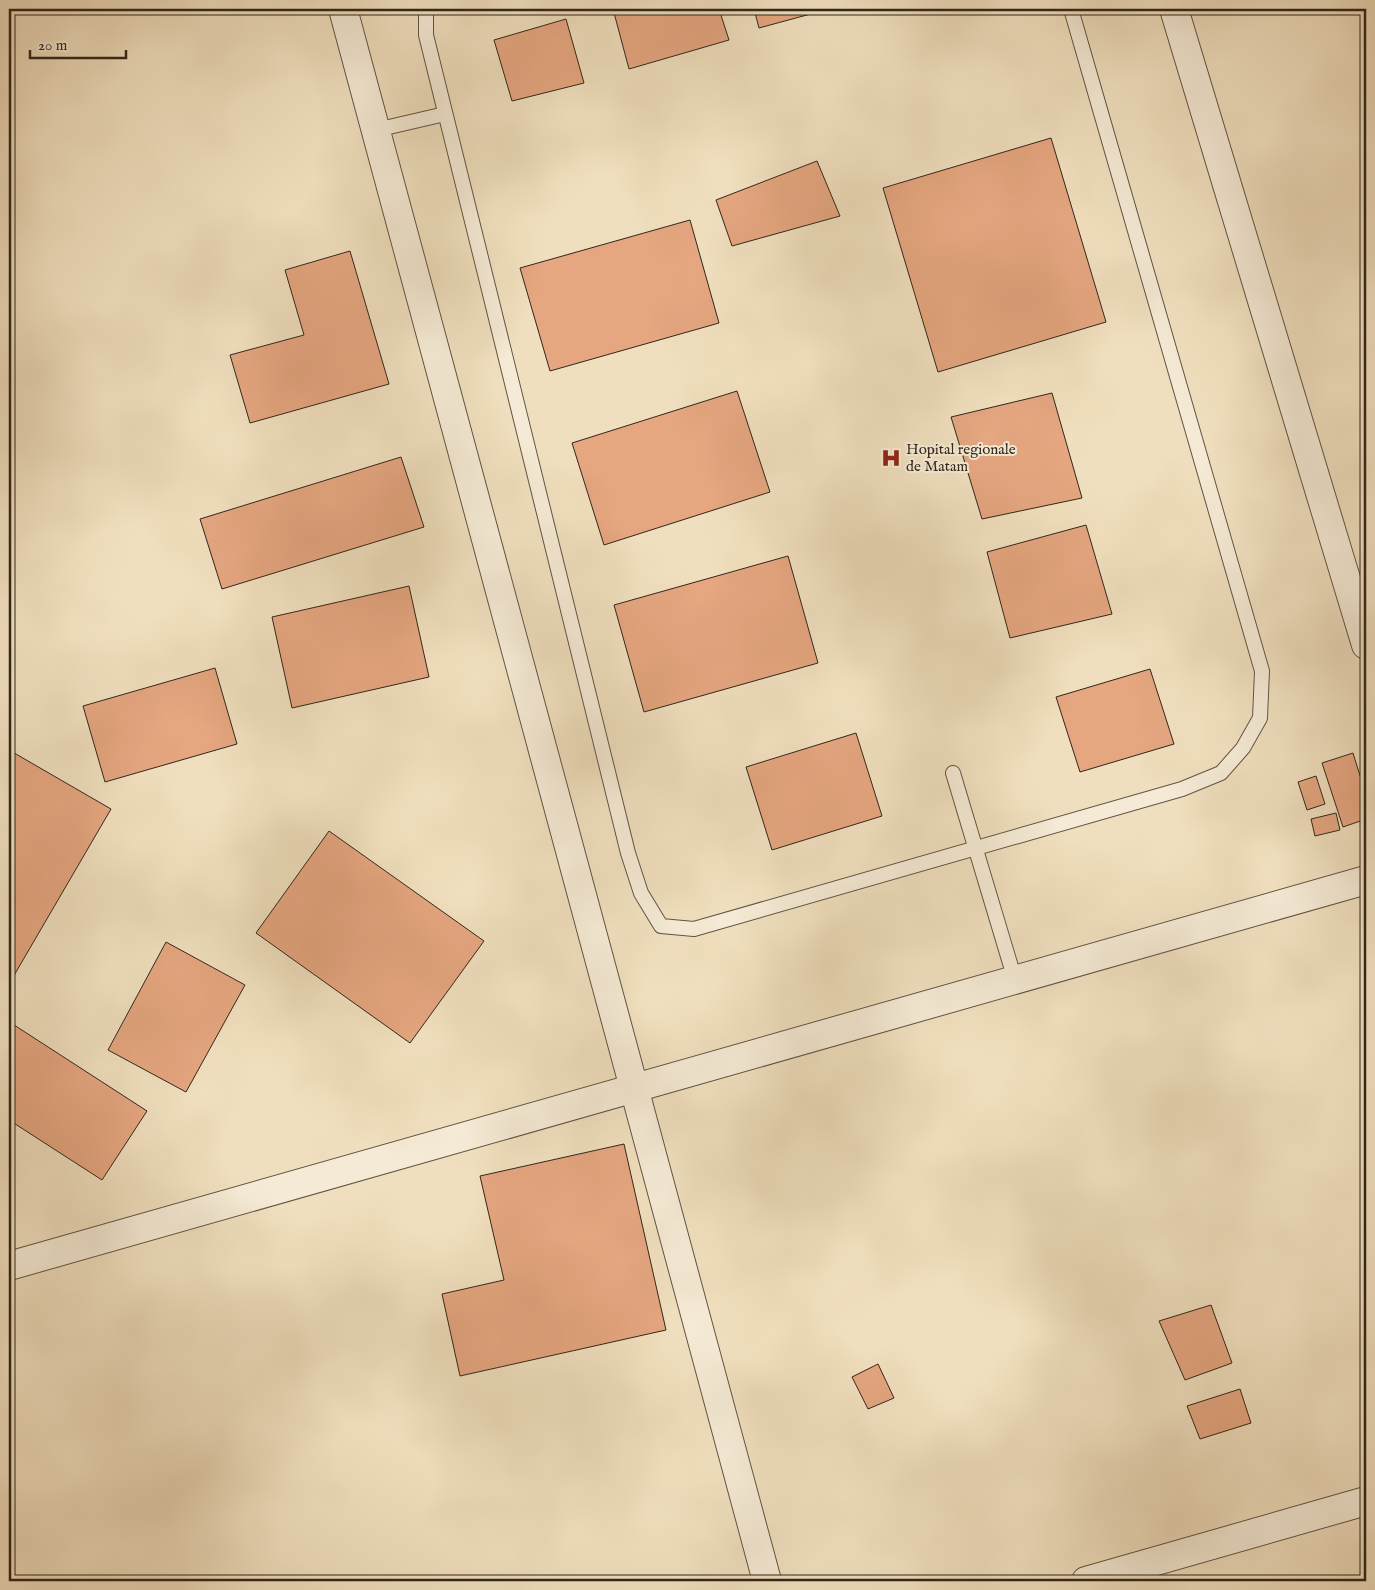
<svg xmlns="http://www.w3.org/2000/svg" width="1375" height="1590" viewBox="0 0 1375 1590" font-family="'IM FELL English',serif">
  <style>
    .building { fill: #e5a680; stroke: #31261a }
    .lines { fill: none; stroke-linecap: round; stroke-linejoin: round }
    .lane-casing { stroke: #615443; stroke-width: 16 }
    .street-casing { stroke: #615443; stroke-width: 30 }
    .lane { stroke: #f5ead5; stroke-width: 14 }
    .street { stroke: #f5ead5; stroke-width: 28 }
    .labels { text-anchor: middle; stroke-width: 4; stroke-linejoin: round; paint-order: stroke }
    .poi-label { font-size: 15px; fill: #31261a; stroke: #f5ead5; text-anchor: start }
  </style>
  <rect width="100%" height="100%" fill="#f0dfbe"/>
  <filter id="stains"><feTurbulence type="fractalNoise" baseFrequency=".004" numOctaves="4"/><feColorMatrix values="0 0 0 0 .2 0 0 0 0 .09 0 0 0 0 .02 0 0 0 .5 -.17"/></filter>
  <radialGradient id="worn" r=".72"><stop offset=".6" stop-color="#630" stop-opacity="0"/><stop offset="1" stop-color="#630" stop-opacity=".3"/></radialGradient>
  <g class="building">
    <path d="M613,9H719L729,40L629,69Z"/>
    <path d="M754,9H829L759,28Z"/>
    <path d="M566,19L584,83L512,101L494,40Z"/>
    <path d="M1051,138L1106,322L938,372L883,188Z"/>
    <path d="M817,161L840,216L732,246L716,200Z"/>
    <path d="M690,220L719,323L550,371L520,268Z"/>
    <path d="M350,251L389,384L250,423L230,355L304,335L285,270Z"/>
    <path d="M737,391L770,492L604,545L572,443Z"/>
    <path d="M1052,393L1082,498L982,519L951,417Z"/>
    <path d="M401,457L424,527L222,589L200,519Z"/>
    <path d="M1086,525L1112,614L1010,638L987,552Z"/>
    <path d="M788,556L818,663L644,712L614,605Z"/>
    <path d="M409,586L429,677L292,708L272,617Z"/>
    <path d="M215,668L237,744L105,782L83,706Z"/>
    <path d="M1150,669L1174,744L1080,772L1056,697Z"/>
    <path d="M856,733L882,816L772,850L746,767Z"/>
    <path d="M9,750L111,809L9,984Z"/>
    <path d="M1353,753L1366,795V819L1343,827L1322,763Z"/>
    <path d="M1316,776L1325,804L1307,810L1298,782Z"/>
    <path d="M1336,813L1340,830L1315,836L1311,819Z"/>
    <path d="M329,831L484,941L410,1043L256,933Z"/>
    <path d="M166,942L245,985L186,1092L108,1050Z"/>
    <path d="M11,1023L147,1111L102,1180L9,1120V1028Z"/>
    <path d="M624,1144L666,1330L460,1376L442,1294L504,1280L480,1176Z"/>
    <path d="M1211,1305L1232,1363L1185,1380L1159,1321Z"/>
    <path d="M878,1364L894,1398L868,1409L852,1377Z"/>
    <path d="M1240,1389L1251,1423L1200,1439L1187,1406Z"/>
  </g>
  <g class="lines">
    <defs>
      <g id="lane">
        <path d="M426,9V35L628,853L641,893L661,926L694,929L1182,789L1221,773L1243,748L1260,718L1262,671L1071,9"/>
        <path d="M376,130L445,114"/>
        <path d="M953,773L1015,980"/>
      </g>
      <g id="street">
        <path d="M343,9L767,1581"/>
        <path d="M1174,9L1366,645"/>
        <path d="M9,1266L1366,880"/>
        <path d="M1086,1581L1366,1501"/>
      </g>
    </defs>
    <use href="#lane" class="lane-casing"/>
    <use href="#street" class="street-casing"/>
    <use href="#lane" class="lane"/>
    <use href="#street" class="street"/>
  </g>
  <defs>
    <symbol id="hospital-bare" viewBox="-9 -9 18 18"><path d="M-5-5h3v3.5h4V-5h3V5h-3V1.5h-4V5h-3Z" fill="#8f2418" stroke="#f5ead5" stroke-width="2.5" paint-order="stroke"/></symbol>
  </defs>
  <g fill-rule="evenodd">
    <use href="#hospital-bare" x="877" y="444" width="28" height="28"/>
  </g>
  <g class="labels">
    <g class="poi-label">
      <text x="906" y="454">Hopital regionale<tspan x="906" dy="17">de Matam</tspan></text>
    </g>
  </g>
  <rect width="1375" height="1590" fill="none" stroke="#f0dfbe" stroke-width="30"/>
  <rect x="10" y="10" width="1355" height="1570" fill="none" stroke="#31261a" stroke-width="2.5"/>
  <rect x="15" y="15" width="1345" height="1560" fill="none" stroke="#31261a"/>
  <path d="M30 50v8h96v-8" fill="none" stroke="#31261a" stroke-width="2.5"/>
  <text x="38" y="50" font-size="15" fill="#31261a" stroke="#f5ead5" stroke-width="4" paint-order="stroke">20 m</text>
  <rect width="100%" height="100%" filter="url(#stains)"/>
  <rect width="100%" height="100%" fill="url(#worn)"/>
</svg>
